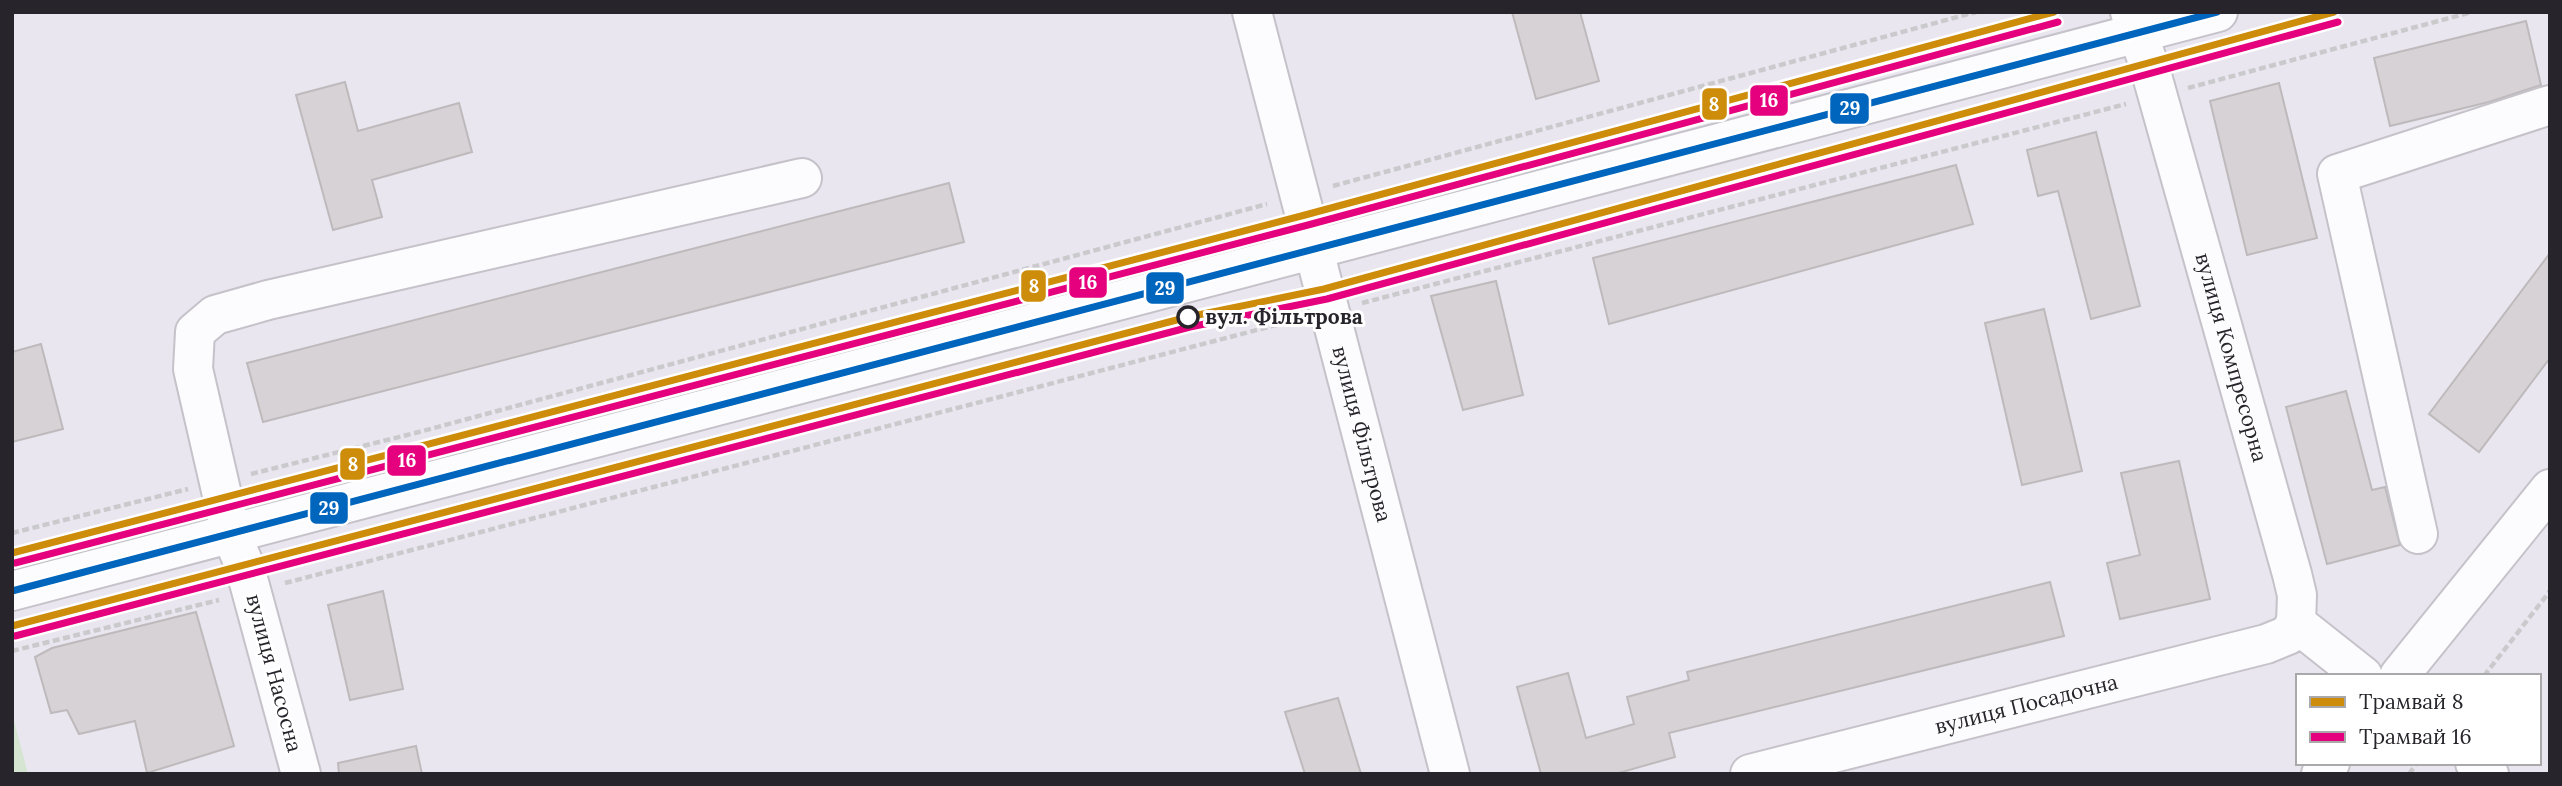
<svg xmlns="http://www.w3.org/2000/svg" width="2562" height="786" viewBox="0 0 2562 786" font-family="Lora,serif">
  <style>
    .green { fill: #d5e5d2 }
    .building { fill: #d6d2d5; stroke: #bebabc; stroke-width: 2 }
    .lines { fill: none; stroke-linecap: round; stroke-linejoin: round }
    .minor-casing { stroke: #c5c2c9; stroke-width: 42 }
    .path { stroke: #cacacc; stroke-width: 4.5; stroke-dasharray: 7 3.5; stroke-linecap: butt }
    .minor { stroke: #fcfbfd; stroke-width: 38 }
    .bus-1-casing { stroke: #fff; stroke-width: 12 }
    .bus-1 { stroke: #0065bd; stroke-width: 7 }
    .tram-1-casing { stroke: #fff; stroke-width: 12 }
    .tram-2-casing { stroke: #fff; stroke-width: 12 }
    .tram-1 { stroke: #cd8c09; stroke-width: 7 }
    .tram-2 { stroke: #e5007d; stroke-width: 7 }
    .stop-dot { fill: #fff; stroke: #27252b; stroke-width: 3.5 }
    .labels { text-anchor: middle; stroke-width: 6; stroke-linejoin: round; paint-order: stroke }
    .stop-label { font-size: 21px; font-weight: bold; fill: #27252b; stroke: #fff; text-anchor: start }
    .street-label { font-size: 21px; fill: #27252b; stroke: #fff }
    .line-badge { stroke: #fff; stroke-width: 2.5 }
    .badge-label { font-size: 19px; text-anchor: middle; font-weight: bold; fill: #fff }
  </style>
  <rect width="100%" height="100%" fill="#eae6f0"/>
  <path class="green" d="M12,713L28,774H12Z"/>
  <g class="building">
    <path d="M1512,12H1580L1599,81L1536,99Z"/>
    <path d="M2526,21L2541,85L2489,102L2390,126L2374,58Z"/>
    <path d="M345,82L358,131L459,103L472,152L372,180L382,217L333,230L296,95Z"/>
    <path d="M2279,83L2317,238L2247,255L2210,101Z"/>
    <path d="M2096,132L2140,306L2091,319L2058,191L2038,196L2027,150Z"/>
    <path d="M1956,165L1973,224L1609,324L1593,258Z"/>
    <path d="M949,183L964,242L263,422L247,363Z"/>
    <path d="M2550,253V358L2479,452L2429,414Z"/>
    <path d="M1496,281L1523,395L1463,410L1431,296Z"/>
    <path d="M2044,309L2082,471L2022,485L1985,323Z"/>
    <path d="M41,344L63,429L12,442V352Z"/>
    <path d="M2346,391L2372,490L2385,487L2400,545L2327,564L2286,407Z"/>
    <path d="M2179,461L2210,599L2120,619L2107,563L2140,555L2121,473Z"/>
    <path d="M2050,582L2064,636L1669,733L1675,757L1615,774H1541L1517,687L1568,673L1586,738L1634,724L1627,697L1689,680L1687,672Z"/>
    <path d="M383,591L403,689L350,700L328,605Z"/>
    <path d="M196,612L234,746L147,773L135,721L79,734L67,710L51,713L35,657L52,648Z"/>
    <path d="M1338,698L1361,774H1305L1285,712Z"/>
    <path d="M416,746L422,774H339L338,763Z"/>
  </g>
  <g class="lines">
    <defs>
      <g id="minor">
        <path id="s1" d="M1252,12L1450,774"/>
        <path id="s2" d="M2130,12L2149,65L2292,574L2297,595L2296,623L2363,676"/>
        <path d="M2418,534L2337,174L2550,105"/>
        <path d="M12,591L2218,12"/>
        <path d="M2399,676L2550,489"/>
        <path d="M2475,763L2489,774"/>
        <path d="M301,774L244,564L231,534L193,369L195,332L215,315L268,300L802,178"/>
        <path id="s3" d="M1750,774L2266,644L2288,635L2296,623"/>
        <path d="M2321,774L2330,763"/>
      </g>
    </defs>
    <use href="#minor" class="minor-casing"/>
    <g class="path">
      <path d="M2188,88L2472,12"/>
      <path d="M1333,186L1976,12"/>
      <path d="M1362,303L2126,104"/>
      <path d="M251,474L419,432L1267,204"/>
      <path d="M12,533L188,489"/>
      <path d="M285,583L1299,319"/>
      <path d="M12,651L219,600"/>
      <path d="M2484,676L2550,591"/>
      <path d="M2409,774L2417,763"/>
    </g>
    <use href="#minor" class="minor"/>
    <defs>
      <path id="bus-1" d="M12,591L2217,12"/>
    </defs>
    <use href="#bus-1" class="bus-1-casing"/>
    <use href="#bus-1" class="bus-1"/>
    <defs>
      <g id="tram-1">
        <path d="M12,553L1305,215L2054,12"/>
        <path d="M12,626L1188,317L1324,289L2334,12"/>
      </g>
      <g id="tram-2">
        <path d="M15,563L1308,225L2058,22"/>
        <path d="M15,636L1190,327L1327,299L2338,22"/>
      </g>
    </defs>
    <use href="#tram-1" class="tram-1-casing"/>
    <use href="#tram-2" class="tram-2-casing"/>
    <use href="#tram-1" class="tram-1"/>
    <use href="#tram-2" class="tram-2"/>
  </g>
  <circle class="stop-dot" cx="1188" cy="317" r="10"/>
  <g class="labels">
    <g class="stop-label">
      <text x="1205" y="324">вул. Фільтрова</text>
    </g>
    <g class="street-label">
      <text dy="7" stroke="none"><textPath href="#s2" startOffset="360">вулиця Компресорна</textPath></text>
      <text dy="7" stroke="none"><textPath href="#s1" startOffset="436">вулиця Фільтрова</textPath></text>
      <text transform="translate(274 673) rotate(75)" y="7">вулиця Насосна</text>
      <text dy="7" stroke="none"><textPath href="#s3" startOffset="285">вулиця Посадочна</textPath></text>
    </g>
  </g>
  <g class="line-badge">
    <rect x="1749" y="84" width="40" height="33" rx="7" fill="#e5007d"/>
    <rect x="1701" y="87" width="27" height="34" rx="7" fill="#cd8c09"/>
    <rect x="1829" y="92" width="41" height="33" rx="7" fill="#0065bd"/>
    <rect x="1068" y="266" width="40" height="33" rx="7" fill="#e5007d"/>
    <rect x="1020" y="269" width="27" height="34" rx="7" fill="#cd8c09"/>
    <rect x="1145" y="271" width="40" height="34" rx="7" fill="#0065bd"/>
    <rect x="386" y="444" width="41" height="33" rx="7" fill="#e5007d"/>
    <rect x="339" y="447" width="27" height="34" rx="7" fill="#cd8c09"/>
    <rect x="309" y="491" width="40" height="34" rx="7" fill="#0065bd"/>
  </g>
  <g class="badge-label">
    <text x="1769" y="107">16</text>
    <text x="1714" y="111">8</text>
    <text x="1850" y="115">29</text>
    <text x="1088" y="289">16</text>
    <text x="1034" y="293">8</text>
    <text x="1165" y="295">29</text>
    <text x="407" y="467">16</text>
    <text x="353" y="471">8</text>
    <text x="329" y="515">29</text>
  </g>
  <rect width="2562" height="786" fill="none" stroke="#27252b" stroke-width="28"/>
  <rect x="2296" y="674" width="245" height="91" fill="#ffffff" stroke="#a9a8aa" stroke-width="2"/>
  <rect x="2310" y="697" width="35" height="10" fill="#cd8c09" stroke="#a9a8aa" stroke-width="2"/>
  <text x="2359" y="709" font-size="21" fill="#27252b">Трамвай 8</text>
  <rect x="2310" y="732" width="35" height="10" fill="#e5007d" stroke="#a9a8aa" stroke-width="2"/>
  <text x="2359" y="744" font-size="21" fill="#27252b">Трамвай 16</text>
</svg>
